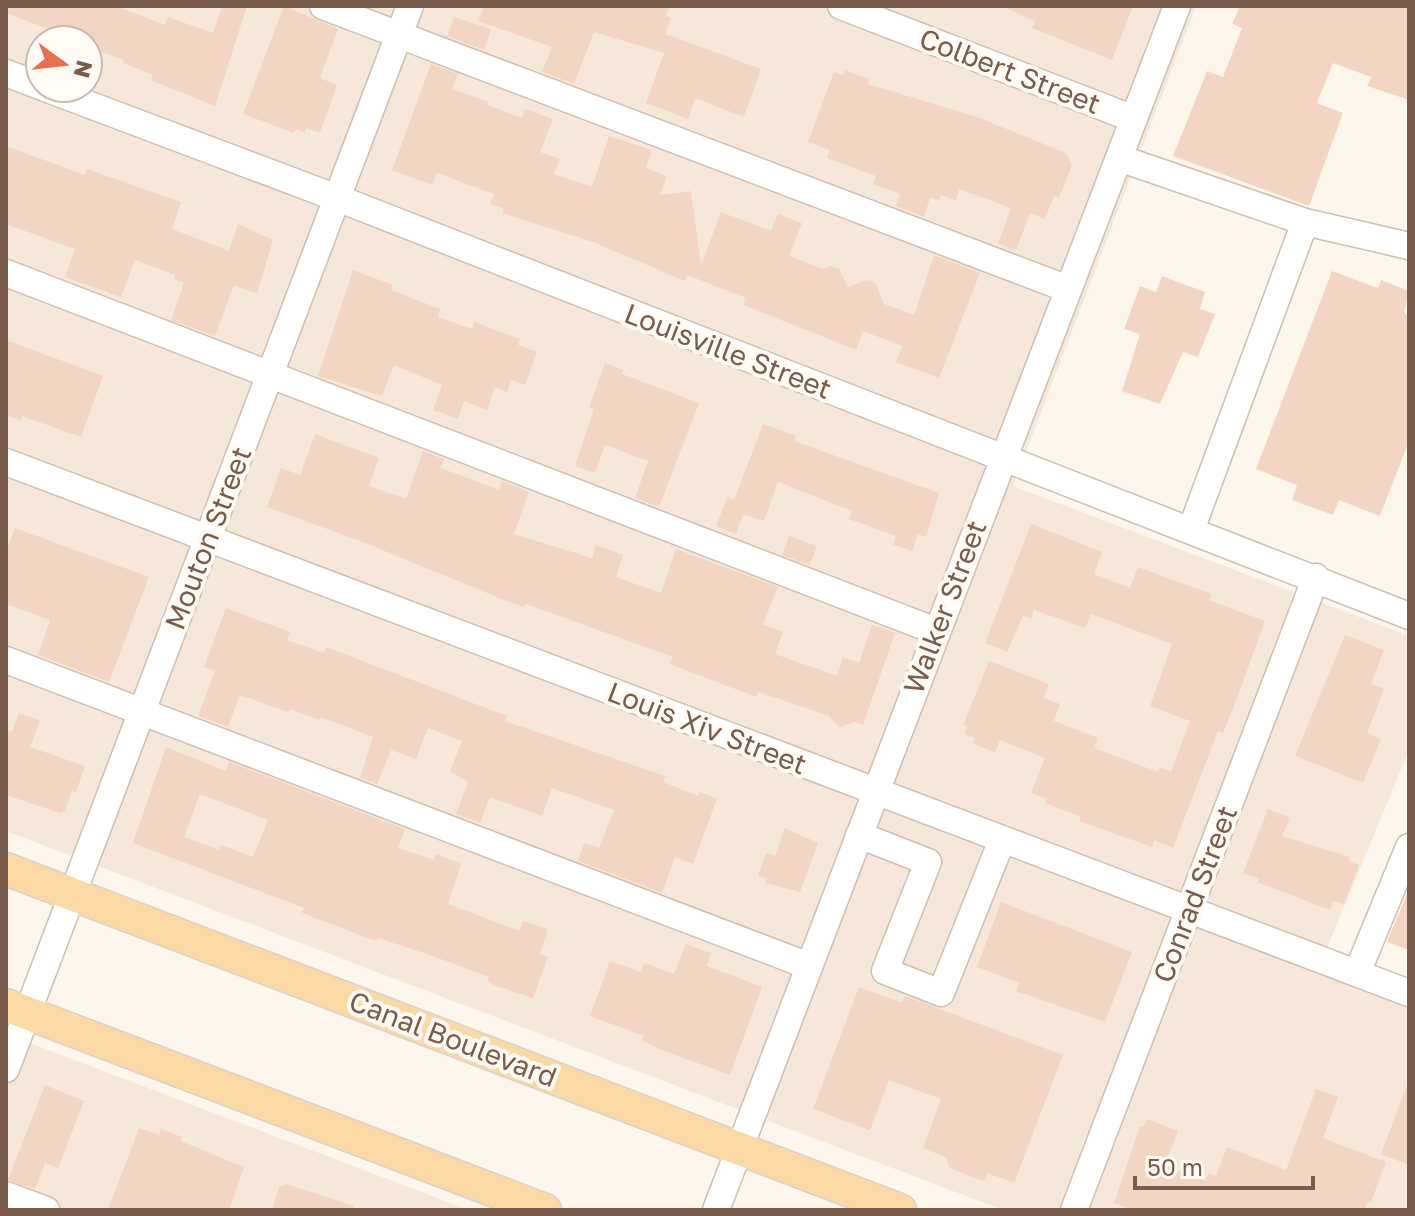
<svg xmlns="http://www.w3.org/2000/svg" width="1415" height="1216" viewBox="0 0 1415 1216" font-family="'Golos Text',sans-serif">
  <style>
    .residential { fill: #f5e8da; fill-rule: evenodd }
    .building { fill: #f3d5c3; fill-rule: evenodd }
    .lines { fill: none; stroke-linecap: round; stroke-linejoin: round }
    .minor-casing { stroke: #d1beb0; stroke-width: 29 }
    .major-casing { stroke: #dad1cd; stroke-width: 35 }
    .minor { stroke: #fff; stroke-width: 26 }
    .major { stroke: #fbd9a5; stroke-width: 32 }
    .labels { text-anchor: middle; stroke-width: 8; stroke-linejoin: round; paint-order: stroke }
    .street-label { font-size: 28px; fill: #7a5c4d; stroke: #fffaf3 }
  </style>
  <rect width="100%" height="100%" fill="#fdf6ec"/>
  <g class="residential">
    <path d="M6,6H1196L1013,486L1409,636V750L1327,948L1409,980V1210H1003L6,831ZM40,40H88V88H40Z"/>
    <path d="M6,1034L469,1210H6Z"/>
  </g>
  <g class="building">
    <path d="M6,6H116L165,25L168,17L213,33L222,6H247L215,106L151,80L153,75L123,63L124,60L88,47V40H47L51,30L6,13Z"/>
    <path d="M284,6L338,29L320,78L337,85L320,133L306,128L305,133L296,129L294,133L243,114Z"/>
    <path d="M484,6H669L666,16L671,18L665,34L761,69L744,117L695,98L688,119L646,103L664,53L594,32L574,84L542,72L552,47L478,21Z"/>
    <path d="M1001,6H1133L1112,60L1032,28L1035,21Z"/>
    <path d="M1240,6H1409V100L1367,86L1371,77L1333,63L1317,103L1343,113L1309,206L1173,156L1207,71L1223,77L1242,28L1232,24Z"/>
    <path d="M454,17L491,29L484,50L447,36Z"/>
    <path d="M431,64L458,74L452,89L489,102L487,105L522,118L525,109L553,119L540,152L560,159L554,174L592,187L609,136L652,150L646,168L667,176L660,195L691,191L701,265L721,212L771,231L778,214L802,223L789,256L823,269L831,266L839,269L848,287L867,280L875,282L884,304L914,315L934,255L980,273L939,378L896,362L902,346L863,331L856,350L743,305L746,298L687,275L685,281L593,242L502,213L504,209L490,204L494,194L437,173L432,185L392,170Z"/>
    <path d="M845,70L869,79L868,84L977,117L1066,153L1072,165L1059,198L1054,196L1045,219L1030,213L1016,250L998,244L1011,208L959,189L956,200L941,195L939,200L930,198L924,217L896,206L900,194L873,184L876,176L827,158L830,150L808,142L834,72L843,75Z"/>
    <path d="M6,146L85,175L87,169L181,202L172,229L229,251L238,224L273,240L257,294L234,285L215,336L171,320L184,283L174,279L175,275L135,260L121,297L65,277L75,249L6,224Z"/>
    <path d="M353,270L393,285L391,290L440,309L438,317L472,329L474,322L520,339L518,345L537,352L525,385L511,380L507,392L495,387L487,410L464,401L458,419L433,410L442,385L394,365L382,396L318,376Z"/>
    <path d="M1332,271L1378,288L1381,280L1409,291L1404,313L1409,316V441L1380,516L1339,500L1333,515L1292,500L1297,485L1256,469Z"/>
    <path d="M1162,276L1205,292L1200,309L1215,314L1198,357L1183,352L1160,404L1122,391L1140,334L1124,329L1140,286L1156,292Z"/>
    <path d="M6,340L103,376L81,437L36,421L22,416L21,421L6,415Z"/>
    <path d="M605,363L623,370L622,374L699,403L659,507L635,498L648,461L605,445L595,473L575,466L594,409L589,408Z"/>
    <path d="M763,424L796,436L794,441L939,493L926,537L918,534L912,551L893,545L896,536L849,519L852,511L778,482L764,521L743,514L736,534L716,526L727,498L734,500Z"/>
    <path d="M315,434L379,458L369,486L406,499L423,451L444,459L441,468L499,490L502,481L529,492L514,534L592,558L596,545L623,555L616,577L661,593L676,549L778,587L763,624L783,632L775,654L837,676L843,657L859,663L872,625L895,633L863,725L855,722L839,727L829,716L800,706L758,692L756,697L670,664L673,657L526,604L524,607L504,600L363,542L267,507L281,468L300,475Z"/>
    <path d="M1031,524L1102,552L1094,574L1130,588L1138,567L1211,594L1209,600L1265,621L1236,701L1223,733L1218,731L1173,848L1154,840L1152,847L1079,821L1081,817L1045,803L1047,799L1031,793L1045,758L1000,740L995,752L973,744L975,738L964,734L967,727L963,725L989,661L1049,684L1044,698L1060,704L1054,721L1098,738L1094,748L1158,772L1160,767L1171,772L1190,721L1150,706L1172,644L1091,614L1085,628L1034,610L1031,619L1023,616L1007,652L985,643Z"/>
    <path d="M15,528L149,577L109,682L38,655L50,620L6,604V552Z"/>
    <path d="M789,536L817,546L810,565L782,555Z"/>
    <path d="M226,608L290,632L287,640L324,653L326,647L507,716L505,721L665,776L663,782L698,796L700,792L717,799L693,864L675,857L662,893L578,861L584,843L599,848L614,810L552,788L542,816L490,797L480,823L456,814L468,782L450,771L462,741L428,728L416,759L391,750L377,784L360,778L373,737L321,717L320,720L290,709L288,712L240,695L228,727L198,716L215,671L204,667Z"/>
    <path d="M1345,635L1384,650L1371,684L1384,689L1367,733L1381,739L1363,783L1295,756Z"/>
    <path d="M19,713L40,721L30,747L85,766L76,792L72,791L65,811L60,813L6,795V730L12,732Z"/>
    <path d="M166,747L226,771L229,762L405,829L398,848L434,860L436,854L461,864L448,904L519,931L523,921L548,929L540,954L548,957L533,998L496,986L487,981L489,977L430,955L378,938L376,941L302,913L304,908L133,843ZM200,794L268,820L253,857L221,845L219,850L184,837Z"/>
    <path d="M1268,809L1290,818L1282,836L1350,857L1349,861L1359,865L1344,904L1333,901L1330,910L1257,882L1259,879L1243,873Z"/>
    <path d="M785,828L818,843L800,892L765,883L767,879L758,876L766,853L775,856Z"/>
    <path d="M1409,889V950L1387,942Z"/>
    <path d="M1001,902L1132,952L1105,1022L1016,991L1019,983L977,967Z"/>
    <path d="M686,944L711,953L707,966L762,987L730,1075L662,1050L642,1040L644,1036L590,1016L610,961L641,972L644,963L674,974Z"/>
    <path d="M859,987L902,1003L905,996L1063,1055L1014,1183L987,1173L984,1181L949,1168L947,1158L923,1148L941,1099L889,1080L870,1130L813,1109Z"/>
    <path d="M45,1085L84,1101L58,1168L45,1163L35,1189L8,1180Z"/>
    <path d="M1407,1085H1409V1165L1381,1154Z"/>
    <path d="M1316,1089L1338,1097L1323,1138L1386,1162L1371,1202L1368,1201L1364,1210H1132L1114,1203L1140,1126L1143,1127L1147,1119L1178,1131L1165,1165L1205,1181L1208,1173L1216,1176L1227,1147L1286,1170Z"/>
    <path d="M139,1128L159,1135L161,1129L182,1137L181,1141L244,1167L229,1210H108Z"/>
    <path d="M286,1184L354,1206L353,1210H272L279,1187Z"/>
  </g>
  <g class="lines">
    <defs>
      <g id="minor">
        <path d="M323,6L1068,289"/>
        <path d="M841,6L1134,119"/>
        <path d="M6,73L40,86"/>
        <path d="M45,88L337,198L1409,616"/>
        <path d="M1119,158L1305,222L1409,246"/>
        <path d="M6,273L936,631"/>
        <path d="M6,462L1409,993"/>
        <path d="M1191,530L1305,222"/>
        <path d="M6,660L809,966"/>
        <path d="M859,835L928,862L885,971L941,993L1002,840"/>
        <path d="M1357,973L1409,847"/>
        <path d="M6,1069L410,6"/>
        <path d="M6,1195L46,1210"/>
        <path d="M716,1210L1177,6"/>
        <path d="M1074,1210L1316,577"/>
      </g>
      <g id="major">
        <path d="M6,869L900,1210"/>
        <path d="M6,1005L545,1210"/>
      </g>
    </defs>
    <use href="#minor" class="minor-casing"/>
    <use href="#major" class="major-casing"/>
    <use href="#minor" class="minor"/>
    <use href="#major" class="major"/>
  </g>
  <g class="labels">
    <g class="street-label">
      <text transform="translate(1010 71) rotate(21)" y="10">Colbert Street</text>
      <text transform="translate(728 351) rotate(21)" y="10">Louisville Street</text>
      <text transform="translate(208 538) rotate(-69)" y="10">Mouton Street</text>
      <text transform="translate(945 607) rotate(-69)" y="10">Walker Street</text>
      <text transform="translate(707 728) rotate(21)" y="10">Louis Xiv Street</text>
      <text transform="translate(1195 894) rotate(-69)" y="10">Conrad Street</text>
      <text transform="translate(453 1039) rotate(21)" y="10">Canal Boulevard</text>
    </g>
  </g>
  <rect width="1415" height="1216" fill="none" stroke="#7a5c4d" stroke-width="16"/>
  <g transform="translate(64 64) rotate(105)"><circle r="38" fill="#fffaf3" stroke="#cabbb1" stroke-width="2"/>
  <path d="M0-6L14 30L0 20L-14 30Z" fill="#e76f51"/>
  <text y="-12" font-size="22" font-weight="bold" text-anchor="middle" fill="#7a5c4d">N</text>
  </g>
  <path d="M1135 1176v12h178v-12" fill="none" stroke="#7a5c4d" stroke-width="4"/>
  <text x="1147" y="1176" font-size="24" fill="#7a5c4d" stroke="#fffaf3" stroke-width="6" paint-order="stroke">50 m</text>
</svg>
